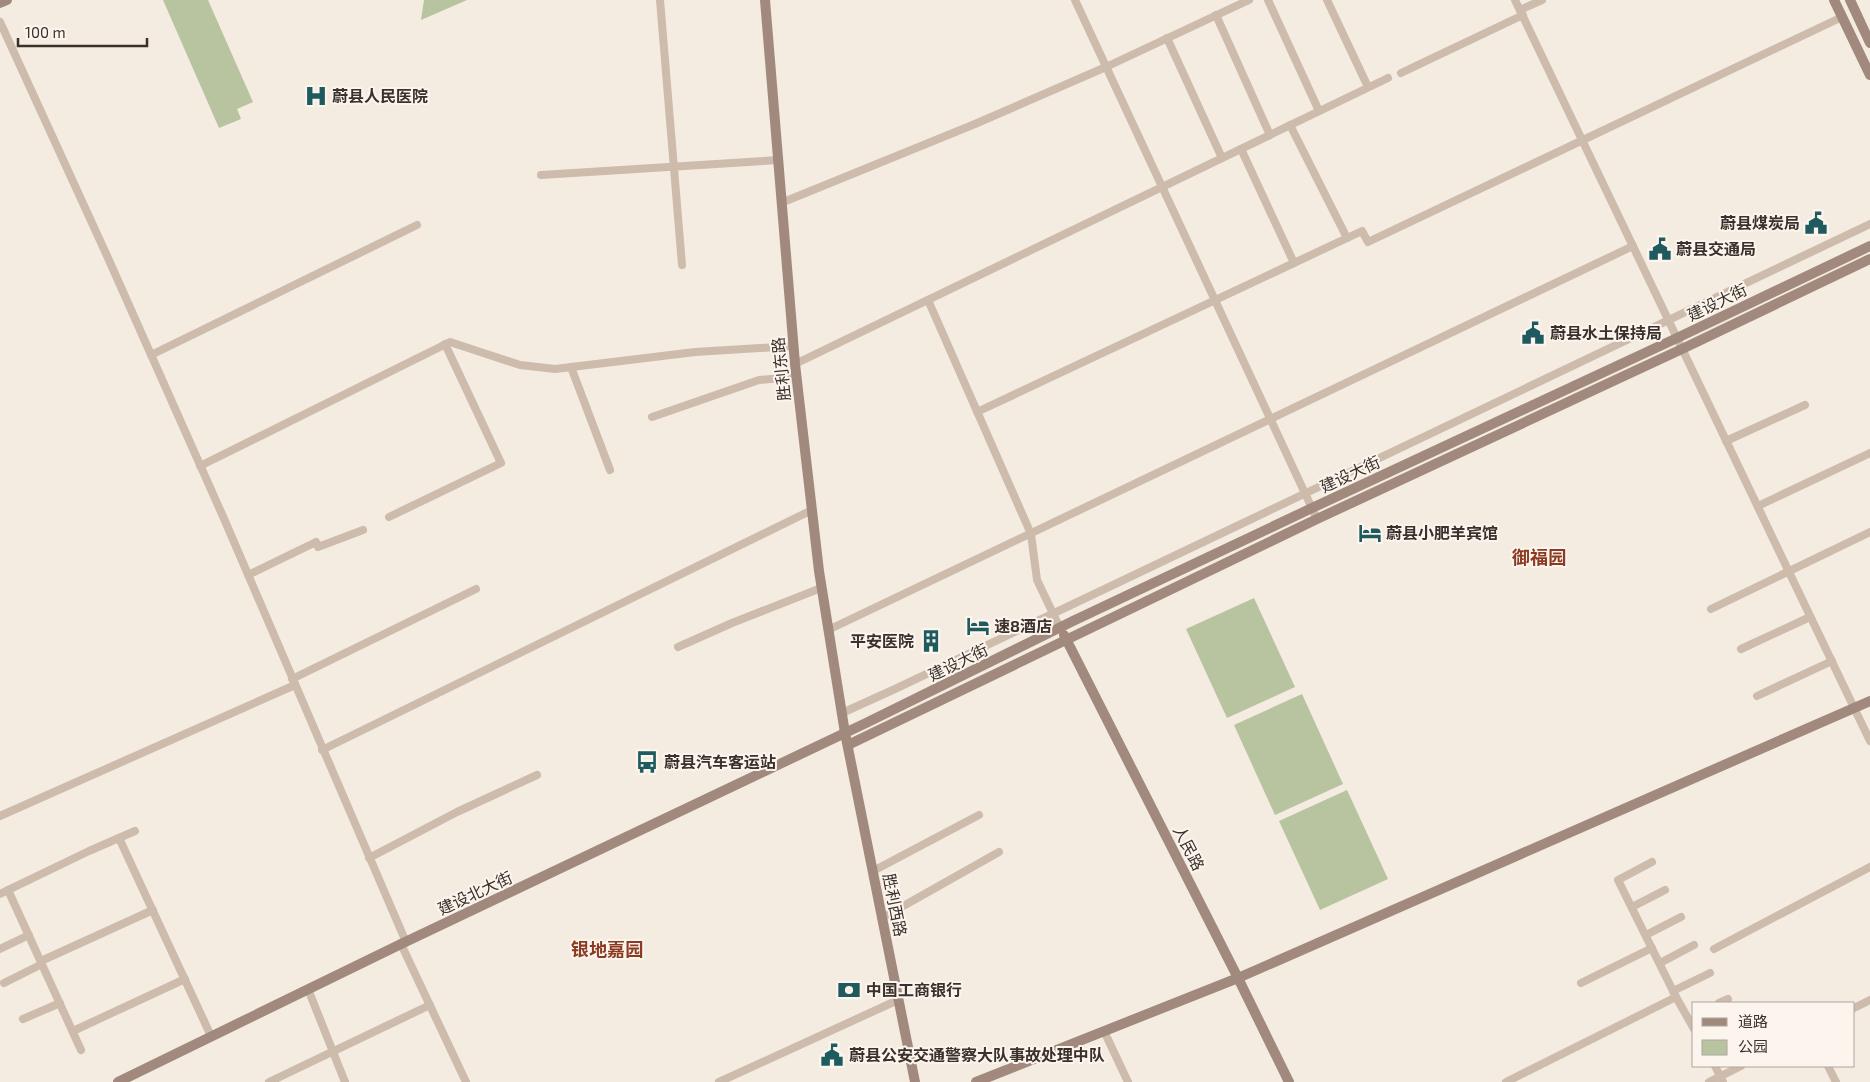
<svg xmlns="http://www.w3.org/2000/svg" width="1870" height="1082" viewBox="0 0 1870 1082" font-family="'Exo 2','Noto Sans SC',sans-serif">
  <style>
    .green { fill: #b8c4a0 }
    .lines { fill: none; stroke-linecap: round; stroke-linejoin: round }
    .street { stroke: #cdbbac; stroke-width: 8 }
    .secondary { stroke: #a18a7d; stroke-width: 10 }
    .labels { text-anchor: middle; stroke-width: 4; stroke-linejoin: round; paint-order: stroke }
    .poi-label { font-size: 16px; font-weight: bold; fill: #3b302b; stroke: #fbf5ee; text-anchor: start }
    .street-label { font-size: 16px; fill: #3b302b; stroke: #fbf5ee }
    .neighbourhood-label { font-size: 18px; font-weight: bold; fill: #8c3b22; stroke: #fbf5ee }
  </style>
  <rect width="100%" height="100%" fill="#f4ebe1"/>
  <g class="green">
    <path d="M163,0H208L253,102L237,109L241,119L219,128Z"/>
    <path d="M424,0H467L421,20Z"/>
    <path d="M1254,598L1295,687L1227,718L1186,629Z"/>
    <path d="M1302,694L1343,784L1275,815L1234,725Z"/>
    <path d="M1347,790L1388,879L1320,910L1279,821Z"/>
  </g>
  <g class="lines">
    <g class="street">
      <path d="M660,0L682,265"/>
      <path d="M1075,0L1317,519"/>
      <path d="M1268,0L1319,111"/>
      <path d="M1327,0L1368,87"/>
      <path d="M1515,0L1870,741"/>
      <path d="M1520,10L1542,0"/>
      <path d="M1216,15L1270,135"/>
      <path d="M0,22L108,258L225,521L406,942"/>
      <path d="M1167,38L1222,158"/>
      <path d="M1401,73L1523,15"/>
      <path d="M1290,125L1347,238"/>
      <path d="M1241,149L1294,263"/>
      <path d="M541,175L778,160"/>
      <path d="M781,203L975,124L1106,67L1249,0"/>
      <path d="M928,300L1031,534L1037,580L1060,628"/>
      <path d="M151,355L417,225"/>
      <path d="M795,364L1388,78"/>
      <path d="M571,367L610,470"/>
      <path d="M977,412L1362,231L1368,242L1842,17"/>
      <path d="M652,417L759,380L796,377"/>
      <path d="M1726,441L1805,405"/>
      <path d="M200,466L450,342L520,365L555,369L695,352L793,346"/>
      <path d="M1758,506L1870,453"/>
      <path d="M389,517L501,463L445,344"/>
      <path d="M248,575L316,542L318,547L363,530"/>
      <path d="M1711,609L1870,532"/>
      <path d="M828,630L1633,246"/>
      <path d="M678,647L732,623L821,588"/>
      <path d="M1741,649L1810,617"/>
      <path d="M292,679L476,589"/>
      <path d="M1757,696L1832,661"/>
      <path d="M842,713L895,689L1870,224"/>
      <path d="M322,750L812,510"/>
      <path d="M0,816L295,685"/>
      <path d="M119,838L211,1036"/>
      <path d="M369,858L457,812L537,775"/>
      <path d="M1652,862L1618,880L1676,997L1694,1029"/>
      <path d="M873,871L979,815"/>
      <path d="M8,890L81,1050"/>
      <path d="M0,894L89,851L135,831"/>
      <path d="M1632,907L1665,890"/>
      <path d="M882,918L999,852"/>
      <path d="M1646,935L1681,917"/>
      <path d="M401,944L466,1082"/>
      <path d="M0,949L29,935"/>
      <path d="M1714,949L1870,867"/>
      <path d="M41,961L153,910"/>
      <path d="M1660,963L1694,945"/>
      <path d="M4,983L42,964"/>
      <path d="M1581,983L1652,948"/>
      <path d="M308,989L345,1082"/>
      <path d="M1673,991L1710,973"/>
      <path d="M1719,1003L1728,999"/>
      <path d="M1854,1008L1870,1000"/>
      <path d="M23,1019L60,1003"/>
      <path d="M73,1031L185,979"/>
      <path d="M1104,1031L1128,1082"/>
      <path d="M1715,1066L1723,1082"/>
      <path d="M1828,1066L1836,1082"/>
      <path d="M269,1082L430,1005"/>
      <path d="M719,1082L898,1000"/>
      <path d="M1506,1082L1676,997"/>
      <path d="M1709,1082L1741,1066"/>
    </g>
    <g class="secondary">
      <path d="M765,0L795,364L819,571L845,733L915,1082"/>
      <path d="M1834,0L1870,75"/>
      <path d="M1850,0L1870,43"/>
      <path d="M0,3L7,0"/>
      <path d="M1064,635L1238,978L1289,1082"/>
      <path d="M848,745L1317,519L1682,349L1870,259"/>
      <path d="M118,1082L401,944L866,723L1073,621L1312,508L1677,338L1870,246"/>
      <path d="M976,1082L1238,978L1870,701"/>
    </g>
  </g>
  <defs>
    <symbol id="hospital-bare" viewBox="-9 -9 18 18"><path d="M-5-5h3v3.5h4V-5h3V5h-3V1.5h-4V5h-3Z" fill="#1f5a5e" stroke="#fbf5ee" stroke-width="2.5" paint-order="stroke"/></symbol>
    <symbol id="civic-bare" viewBox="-9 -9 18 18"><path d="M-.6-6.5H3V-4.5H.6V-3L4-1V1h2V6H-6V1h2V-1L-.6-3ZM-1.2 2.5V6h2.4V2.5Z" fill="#1f5a5e" stroke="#fbf5ee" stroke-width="2.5" paint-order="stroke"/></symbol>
    <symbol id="hotel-bare" viewBox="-9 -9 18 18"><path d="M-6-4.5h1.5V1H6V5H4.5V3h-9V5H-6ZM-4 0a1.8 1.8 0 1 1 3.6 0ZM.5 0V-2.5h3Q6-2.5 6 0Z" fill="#1f5a5e" stroke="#fbf5ee" stroke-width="2.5" paint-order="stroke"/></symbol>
    <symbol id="building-bare" viewBox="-9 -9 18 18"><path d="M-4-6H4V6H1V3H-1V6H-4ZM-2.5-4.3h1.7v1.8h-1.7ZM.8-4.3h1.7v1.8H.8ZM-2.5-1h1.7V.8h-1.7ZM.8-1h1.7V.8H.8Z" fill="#1f5a5e" stroke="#fbf5ee" stroke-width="2.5" paint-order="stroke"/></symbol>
    <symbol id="bus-bare" viewBox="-9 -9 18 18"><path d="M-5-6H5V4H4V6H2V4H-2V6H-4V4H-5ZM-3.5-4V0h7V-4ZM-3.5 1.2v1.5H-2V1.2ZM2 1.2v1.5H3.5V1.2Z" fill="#1f5a5e" stroke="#fbf5ee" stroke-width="2.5" paint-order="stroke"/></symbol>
    <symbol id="bank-bare" viewBox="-9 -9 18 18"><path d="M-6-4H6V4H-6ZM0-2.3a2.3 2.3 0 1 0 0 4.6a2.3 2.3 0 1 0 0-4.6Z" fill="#1f5a5e" stroke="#fbf5ee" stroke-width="2.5" paint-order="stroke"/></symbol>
  </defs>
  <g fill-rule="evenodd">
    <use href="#hospital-bare" x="300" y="80" width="32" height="32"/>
    <use href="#civic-bare" x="1800" y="207" width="32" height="32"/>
    <use href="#civic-bare" x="1644" y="233" width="32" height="32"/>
    <use href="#civic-bare" x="1517" y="317" width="32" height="32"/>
    <use href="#hotel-bare" x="1354" y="517" width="32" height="32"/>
    <use href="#hotel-bare" x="962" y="610" width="32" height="32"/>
    <use href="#building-bare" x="915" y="625" width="32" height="32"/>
    <use href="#bus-bare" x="631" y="746" width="32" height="32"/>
    <use href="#bank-bare" x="833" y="974" width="32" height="32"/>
    <use href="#civic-bare" x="816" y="1039" width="32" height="32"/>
  </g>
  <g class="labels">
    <g class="poi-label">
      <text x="332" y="102">蔚县人民医院</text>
      <text x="1800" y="229" text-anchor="end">蔚县煤炭局</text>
      <text x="1676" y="255">蔚县交通局</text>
      <text x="1550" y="339">蔚县水土保持局</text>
      <text x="1386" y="539">蔚县小肥羊宾馆</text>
      <text x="994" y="632">速8酒店</text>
      <text x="914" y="647" text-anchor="end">平安医院</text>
      <text x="664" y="768">蔚县汽车客运站</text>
      <text x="866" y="996">中国工商银行</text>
      <text x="849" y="1061">蔚县公安交通警察大队事故处理中队</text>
    </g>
    <g class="street-label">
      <text transform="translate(1717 302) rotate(-26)" y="6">建设大街</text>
      <text transform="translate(781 369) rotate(-96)" y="6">胜利东路</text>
      <text transform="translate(1350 474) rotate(-25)" y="6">建设大街</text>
      <text transform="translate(958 662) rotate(-26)" y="6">建设大街</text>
      <text transform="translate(1189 848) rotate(63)" y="6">人民路</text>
      <text transform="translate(475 893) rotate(-25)" y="6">建设北大街</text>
      <text transform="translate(895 905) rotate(79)" y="6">胜利西路</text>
    </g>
    <g class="neighbourhood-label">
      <text x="1539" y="564">御福园</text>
      <text x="607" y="956">银地嘉园</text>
    </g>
  </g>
  <rect x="1692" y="1002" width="162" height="65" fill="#fbf5ee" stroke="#aea6a0"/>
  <rect x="1702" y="1018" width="25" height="8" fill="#a18a7d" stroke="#aea6a0"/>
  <text x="1738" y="1027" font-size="15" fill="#3b302b">道路</text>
  <rect x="1702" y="1040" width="25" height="15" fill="#b8c4a0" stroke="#aea6a0"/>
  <text x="1738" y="1052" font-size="15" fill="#3b302b">公园</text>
  <path d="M18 38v8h129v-8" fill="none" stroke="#3b302b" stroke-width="2.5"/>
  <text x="25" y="38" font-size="15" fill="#3b302b" stroke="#fbf5ee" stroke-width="4" paint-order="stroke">100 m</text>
</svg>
